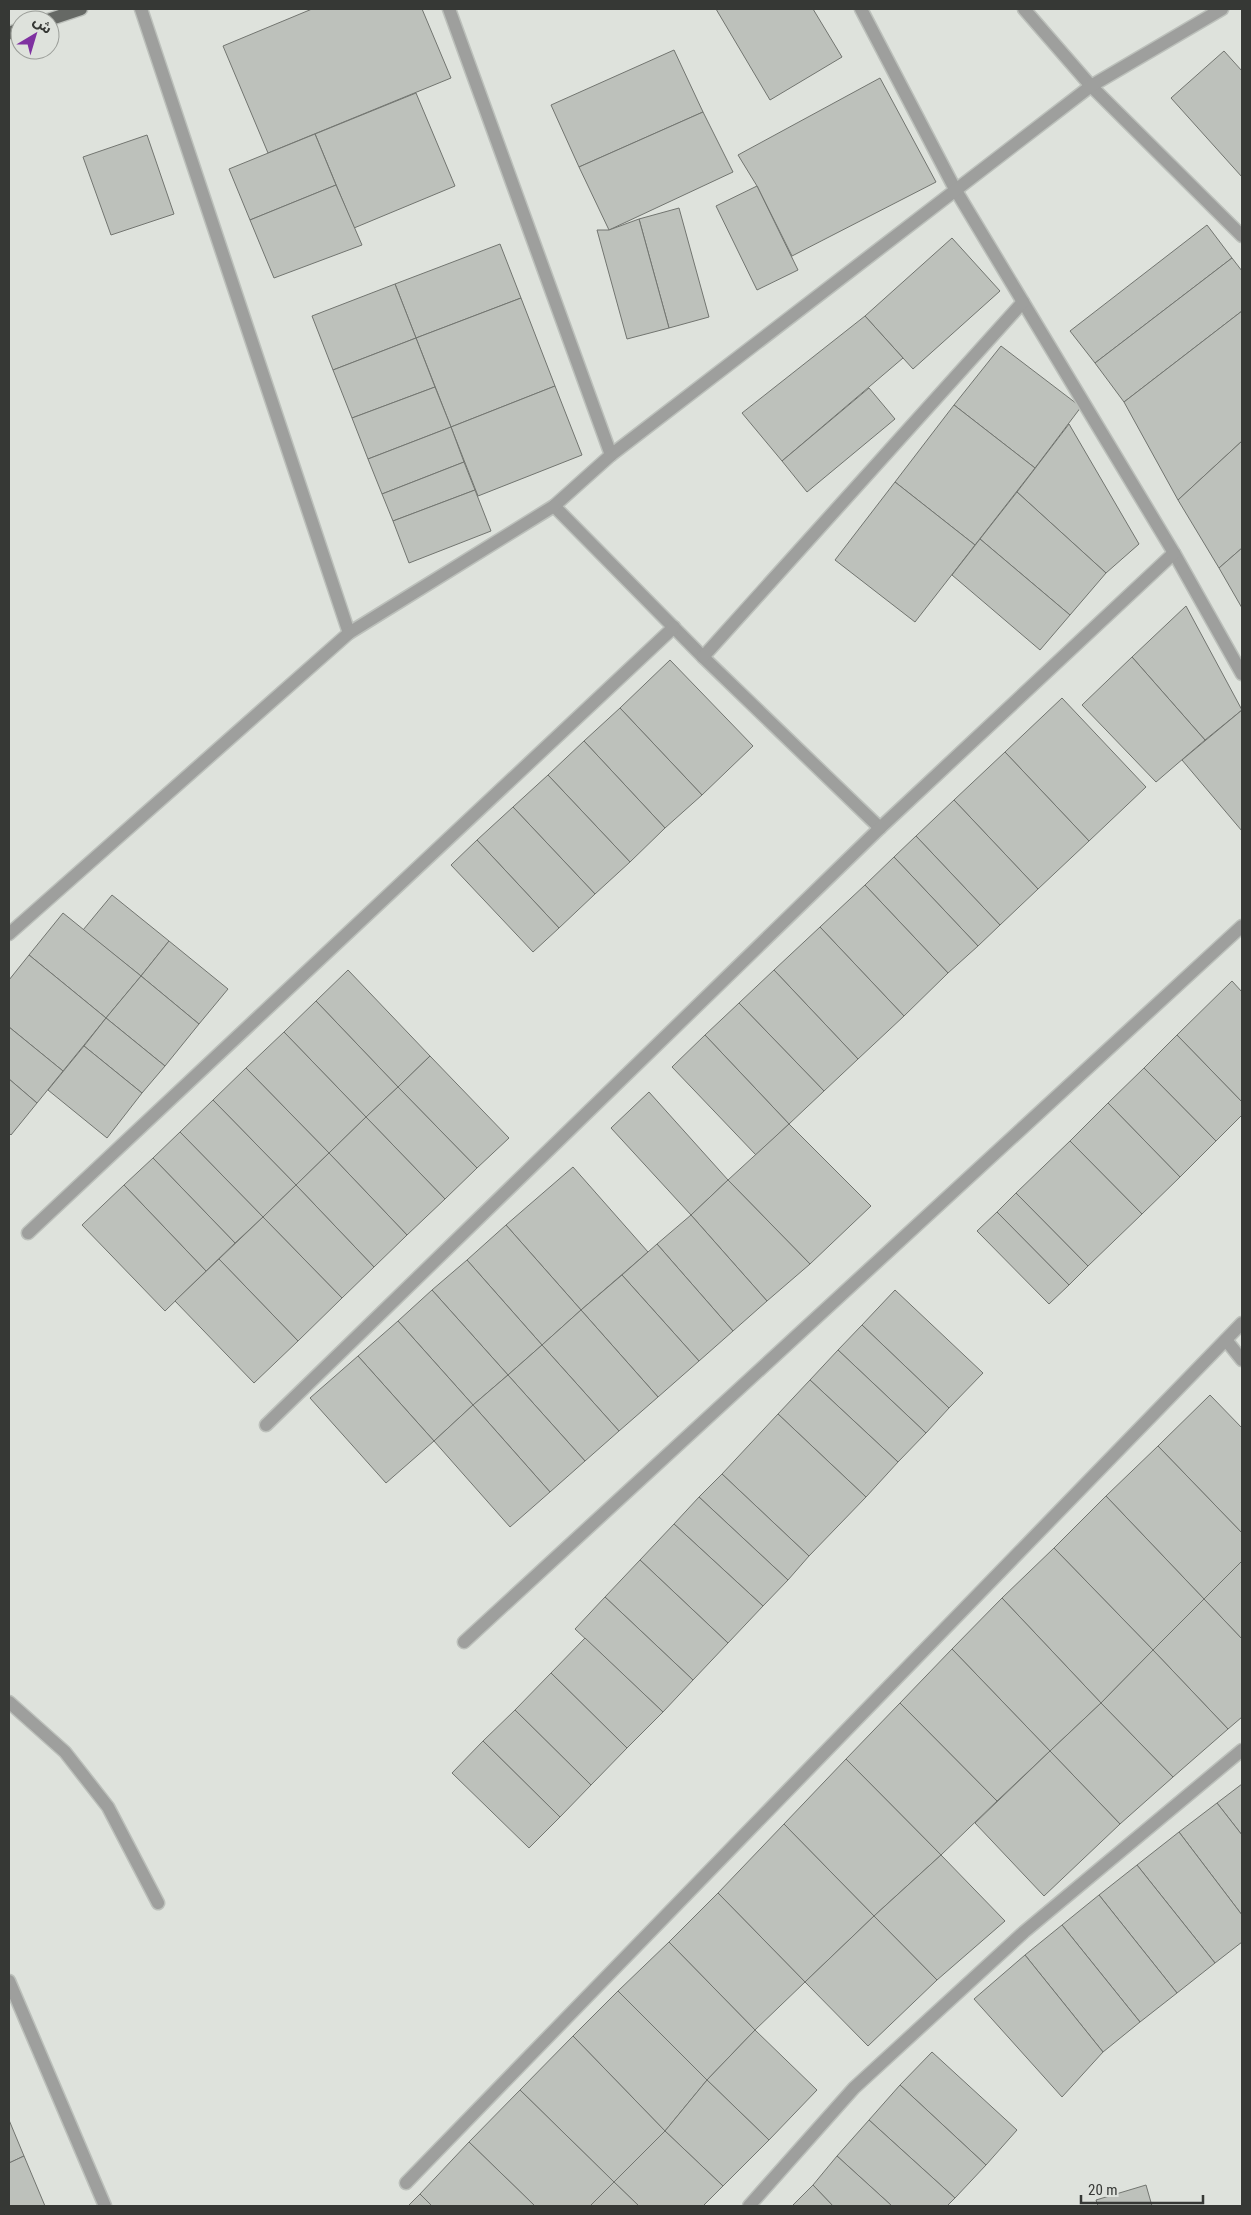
<svg xmlns="http://www.w3.org/2000/svg" width="1251" height="2215" viewBox="0 0 1251 2215" font-family="'Roboto Condensed','Noto Sans Arabic',sans-serif">
  <style>
    .building { fill: #bdc1bb; stroke: #727570 }
    .lines { fill: none; stroke-linecap: round; stroke-linejoin: round }
    .minor-casing { stroke: #bcc0bb; stroke-width: 15 }
    .major-casing { stroke: #bcc0bb; stroke-width: 15 }
    .minor { stroke: #9e9f9d; stroke-width: 12 }
    .major { stroke: #666965; stroke-width: 12 }
  </style>
  <rect width="100%" height="100%" fill="#dee2dc"/>
  <g class="building">
    <path d="M312,9H422L451,78L268,153L223,46Z"/>
    <path d="M716,9H813L842,57L770,100Z"/>
    <path d="M674,50L703,112L579,167L551,105Z"/>
    <path d="M1224,51L1242,71V177L1171,98Z"/>
    <path d="M880,78L936,182L792,256L757,186L738,155Z"/>
    <path d="M416,93L455,186L354,228L315,134Z"/>
    <path d="M703,112L733,172L609,230L579,167Z"/>
    <path d="M315,134L336,185L250,220L229,169Z"/>
    <path d="M147,135L174,214L111,235L83,157Z"/>
    <path d="M336,185L362,245L274,278L250,220Z"/>
    <path d="M757,186L798,270L757,290L716,206Z"/>
    <path d="M679,208L709,317L669,328L639,219Z"/>
    <path d="M639,219L669,328L627,339L597,230H609Z"/>
    <path d="M1207,225L1232,258L1095,363L1070,331Z"/>
    <path d="M952,238L1000,291L913,369L865,316Z"/>
    <path d="M500,244L521,298L416,338L395,284Z"/>
    <path d="M1232,258L1242,271V311L1124,402L1095,363Z"/>
    <path d="M395,284L416,338L333,370L312,316Z"/>
    <path d="M521,298L555,386L451,427L416,338Z"/>
    <path d="M1242,311V441L1178,500L1124,402Z"/>
    <path d="M865,316L903,358L782,461L742,413Z"/>
    <path d="M416,338L435,387L352,418L333,370Z"/>
    <path d="M1001,346L1081,407L1035,468L954,405Z"/>
    <path d="M555,386L582,455L478,496L451,427Z"/>
    <path d="M435,387L451,427L368,459L352,418Z"/>
    <path d="M869,388L895,419L807,492L782,461Z"/>
    <path d="M954,405L1035,468L975,545L895,482Z"/>
    <path d="M1069,424L1139,544L1106,573L1017,492Z"/>
    <path d="M451,427L464,462L382,494L368,459Z"/>
    <path d="M1242,441V548L1219,568L1178,500Z"/>
    <path d="M464,462L475,490L393,521L382,494Z"/>
    <path d="M895,482L975,545L915,622L835,560Z"/>
    <path d="M475,490L491,531L409,563L393,521Z"/>
    <path d="M1017,492L1106,573L1070,615L980,539Z"/>
    <path d="M980,539L1070,615L1040,650L952,575Z"/>
    <path d="M1242,548V608L1219,568Z"/>
    <path d="M1186,606L1242,710L1205,740L1132,657Z"/>
    <path d="M1132,657L1205,740L1156,782L1082,705Z"/>
    <path d="M670,660L753,746L702,795L620,708Z"/>
    <path d="M1062,698L1146,787L1089,841L1005,752Z"/>
    <path d="M620,708L702,795L665,828L584,741Z"/>
    <path d="M1242,710V831L1182,760Z"/>
    <path d="M584,741L665,828L630,862L548,775Z"/>
    <path d="M1005,752L1089,841L1038,889L954,800Z"/>
    <path d="M548,775L630,862L595,894L513,807Z"/>
    <path d="M954,800L1038,889L1000,925L916,836Z"/>
    <path d="M513,807L595,894L559,928L477,840Z"/>
    <path d="M916,836L1000,925L978,946L894,857Z"/>
    <path d="M477,840L559,928L533,952L451,865Z"/>
    <path d="M894,857L978,946L948,973L865,885Z"/>
    <path d="M865,885L948,973L904,1016L820,927Z"/>
    <path d="M112,895L169,941L141,976L83,930Z"/>
    <path d="M63,913L141,976L106,1018L29,955Z"/>
    <path d="M820,927L904,1016L858,1059L774,970Z"/>
    <path d="M169,941L228,989L199,1024L141,976Z"/>
    <path d="M29,955L106,1018L63,1071L9,1027V980Z"/>
    <path d="M348,970L430,1056L398,1087L316,1001Z"/>
    <path d="M774,970L858,1059L824,1091L739,1003Z"/>
    <path d="M141,976L199,1024L165,1066L106,1018Z"/>
    <path d="M1232,981L1242,992V1102L1177,1035Z"/>
    <path d="M316,1001L398,1087L366,1117L284,1032Z"/>
    <path d="M739,1003L824,1091L789,1124L705,1035Z"/>
    <path d="M106,1018L165,1066L142,1093L84,1046Z"/>
    <path d="M9,1027L63,1071L37,1103L9,1079Z"/>
    <path d="M284,1032L366,1117L329,1153L246,1068Z"/>
    <path d="M705,1035L789,1124L756,1155L672,1067Z"/>
    <path d="M1177,1035L1242,1102V1115L1216,1141L1144,1068Z"/>
    <path d="M84,1046L142,1093L107,1138L48,1090Z"/>
    <path d="M430,1056L509,1138L477,1168L398,1087Z"/>
    <path d="M246,1068L329,1153L296,1185L213,1100Z"/>
    <path d="M1144,1068L1216,1141L1180,1177L1108,1103Z"/>
    <path d="M9,1079L37,1103L11,1135L9,1133Z"/>
    <path d="M398,1087L477,1168L445,1199L366,1117Z"/>
    <path d="M649,1092L728,1180L691,1215L611,1128Z"/>
    <path d="M213,1100L296,1185L263,1217L180,1132Z"/>
    <path d="M1108,1103L1180,1177L1142,1214L1070,1141Z"/>
    <path d="M366,1117L445,1199L407,1235L329,1153Z"/>
    <path d="M789,1124L871,1206L810,1264L728,1180Z"/>
    <path d="M180,1132L263,1217L235,1243L153,1158Z"/>
    <path d="M1070,1141L1142,1214L1088,1266L1016,1193Z"/>
    <path d="M329,1153L407,1235L374,1267L296,1185Z"/>
    <path d="M153,1158L235,1243L206,1271L124,1185Z"/>
    <path d="M573,1167L648,1252L581,1310L506,1225Z"/>
    <path d="M728,1180L810,1264L767,1301L691,1215Z"/>
    <path d="M124,1185L206,1271L165,1311L82,1225Z"/>
    <path d="M296,1185L374,1267L342,1298L263,1217Z"/>
    <path d="M1016,1193L1088,1266L1069,1285L997,1212Z"/>
    <path d="M997,1212L1069,1285L1049,1304L977,1231Z"/>
    <path d="M691,1215L767,1301L733,1331L657,1244Z"/>
    <path d="M263,1217L342,1298L298,1341L219,1259Z"/>
    <path d="M506,1225L581,1310L542,1345L467,1260Z"/>
    <path d="M657,1244L733,1331L699,1361L622,1275Z"/>
    <path d="M219,1259L298,1341L254,1383L175,1301Z"/>
    <path d="M467,1260L542,1345L508,1375L432,1290Z"/>
    <path d="M622,1275L699,1361L658,1397L581,1310Z"/>
    <path d="M432,1290L508,1375L473,1405L398,1321Z"/>
    <path d="M895,1290L983,1373L949,1408L862,1325Z"/>
    <path d="M581,1310L658,1397L619,1431L542,1345Z"/>
    <path d="M398,1321L473,1405L434,1441L358,1356Z"/>
    <path d="M862,1325L949,1408L926,1433L838,1350Z"/>
    <path d="M542,1345L619,1431L585,1461L508,1375Z"/>
    <path d="M838,1350L926,1433L898,1462L810,1380Z"/>
    <path d="M358,1356L434,1441L386,1483L310,1398Z"/>
    <path d="M508,1375L585,1461L550,1492L473,1405Z"/>
    <path d="M810,1380L898,1462L866,1497L778,1414Z"/>
    <path d="M1210,1395L1242,1428V1533L1158,1446Z"/>
    <path d="M473,1405L550,1492L510,1527L434,1441Z"/>
    <path d="M778,1414L866,1497L809,1556L722,1474Z"/>
    <path d="M1158,1446L1242,1533V1561L1204,1599L1106,1496Z"/>
    <path d="M722,1474L809,1556L788,1580L699,1497Z"/>
    <path d="M1106,1496L1204,1599L1153,1650L1054,1548Z"/>
    <path d="M699,1497L788,1580L763,1606L674,1524Z"/>
    <path d="M674,1524L763,1606L728,1643L640,1560Z"/>
    <path d="M1054,1548L1153,1650L1101,1703L1002,1598Z"/>
    <path d="M640,1560L728,1643L693,1680L605,1597Z"/>
    <path d="M1242,1561V1639L1204,1599Z"/>
    <path d="M605,1597L693,1680L663,1712L575,1629Z"/>
    <path d="M1002,1598L1101,1703L1050,1751L952,1649Z"/>
    <path d="M1204,1599L1242,1639V1717L1228,1729L1153,1650Z"/>
    <path d="M585,1638L663,1712L627,1748L551,1673Z"/>
    <path d="M952,1649L1050,1751L997,1801L900,1703Z"/>
    <path d="M1153,1650L1228,1729L1173,1777L1101,1703Z"/>
    <path d="M551,1673L627,1748L591,1785L515,1710Z"/>
    <path d="M900,1703L997,1801L941,1855L846,1759Z"/>
    <path d="M1101,1703L1173,1777L1120,1824L1050,1751Z"/>
    <path d="M515,1710L591,1785L560,1817L483,1741Z"/>
    <path d="M483,1741L560,1817L529,1848L452,1773Z"/>
    <path d="M1050,1751L1120,1824L1044,1896L975,1823Z"/>
    <path d="M846,1759L941,1855L874,1916L784,1824Z"/>
    <path d="M1242,1784V1835L1217,1803Z"/>
    <path d="M1217,1803L1242,1835V1915L1179,1832Z"/>
    <path d="M784,1824L874,1916L805,1982L718,1893Z"/>
    <path d="M1179,1832L1242,1915V1942L1215,1963L1137,1865Z"/>
    <path d="M941,1855L1005,1921L937,1980L874,1916Z"/>
    <path d="M1137,1865L1215,1963L1177,1993L1099,1895Z"/>
    <path d="M718,1893L805,1982L755,2030L669,1942Z"/>
    <path d="M1099,1895L1177,1993L1140,2022L1062,1925Z"/>
    <path d="M874,1916L937,1980L868,2046L805,1982Z"/>
    <path d="M1062,1925L1140,2022L1103,2052L1025,1955Z"/>
    <path d="M669,1942L755,2030L707,2080L618,1991Z"/>
    <path d="M1025,1955L1103,2052L1062,2097L974,1999Z"/>
    <path d="M618,1991L707,2080L665,2131L573,2036Z"/>
    <path d="M755,2030L817,2090L769,2140L707,2080Z"/>
    <path d="M573,2036L665,2131L614,2182L520,2090Z"/>
    <path d="M932,2052L1017,2130L986,2165L900,2085Z"/>
    <path d="M707,2080L769,2140L723,2186L665,2131Z"/>
    <path d="M900,2085L986,2165L955,2198L869,2120Z"/>
    <path d="M520,2090L614,2182L590,2206H535L469,2142Z"/>
    <path d="M9,2120L24,2156L9,2163Z"/>
    <path d="M869,2120L955,2198L947,2206H892L837,2156Z"/>
    <path d="M665,2131L723,2186L703,2206H639L614,2182Z"/>
    <path d="M469,2142L535,2206H432L420,2194Z"/>
    <path d="M24,2156L45,2206H9V2163Z"/>
    <path d="M837,2156L892,2206H833L813,2185Z"/>
    <path d="M614,2182L639,2206H590Z"/>
    <path d="M813,2185L833,2206H792Z"/>
    <path d="M1146,2185L1152,2206H1098L1096,2200Z"/>
    <path d="M420,2194L432,2206H408Z"/>
  </g>
  <g class="lines">
    <defs>
      <g id="minor">
        <path d="M141,9L349,633"/>
        <path d="M449,9L611,455"/>
        <path d="M861,9L955,189L1174,553L1242,674"/>
        <path d="M1024,9L1091,86L1242,236"/>
        <path d="M554,506L703,657L880,828"/>
        <path d="M703,657L1023,302"/>
        <path d="M9,934L349,633L554,506L611,455L1091,86L1222,9"/>
        <path d="M28,1233L674,627"/>
        <path d="M1226,1340L1242,1360"/>
        <path d="M266,1425L880,828L1174,553"/>
        <path d="M464,1642L1242,926"/>
        <path d="M9,1702L65,1752L108,1807L158,1903"/>
        <path d="M9,1981L105,2206"/>
        <path d="M406,2183L1242,1323"/>
        <path d="M749,2206L854,2088L1024,1932L1242,1750"/>
      </g>
      <g id="major">
        <path d="M48,20L81,9"/>
        <path d="M9,33L20,29"/>
      </g>
    </defs>
    <use href="#minor" class="minor-casing"/>
    <use href="#major" class="major-casing"/>
    <use href="#minor" class="minor"/>
    <use href="#major" class="major"/>
  </g>
  <rect width="1251" height="2215" fill="none" stroke="#363835" stroke-width="20"/>
  <g transform="translate(35 35) rotate(38)"><circle r="24" fill="#dee2dc" stroke="#9b9e99"/>
  <path d="M0-4L9 19L0 12L-9 19Z" fill="#7f31a1"/>
  <text y="-8" font-size="14" font-weight="bold" text-anchor="middle" fill="#363835">ش</text>
  </g>
  <path d="M1081 2195v8h122v-8" fill="none" stroke="#363835" stroke-width="2.5"/>
  <text x="1088" y="2195" font-size="15" fill="#363835" stroke="#dee2dc" stroke-width="4" paint-order="stroke">20 m</text>
</svg>
